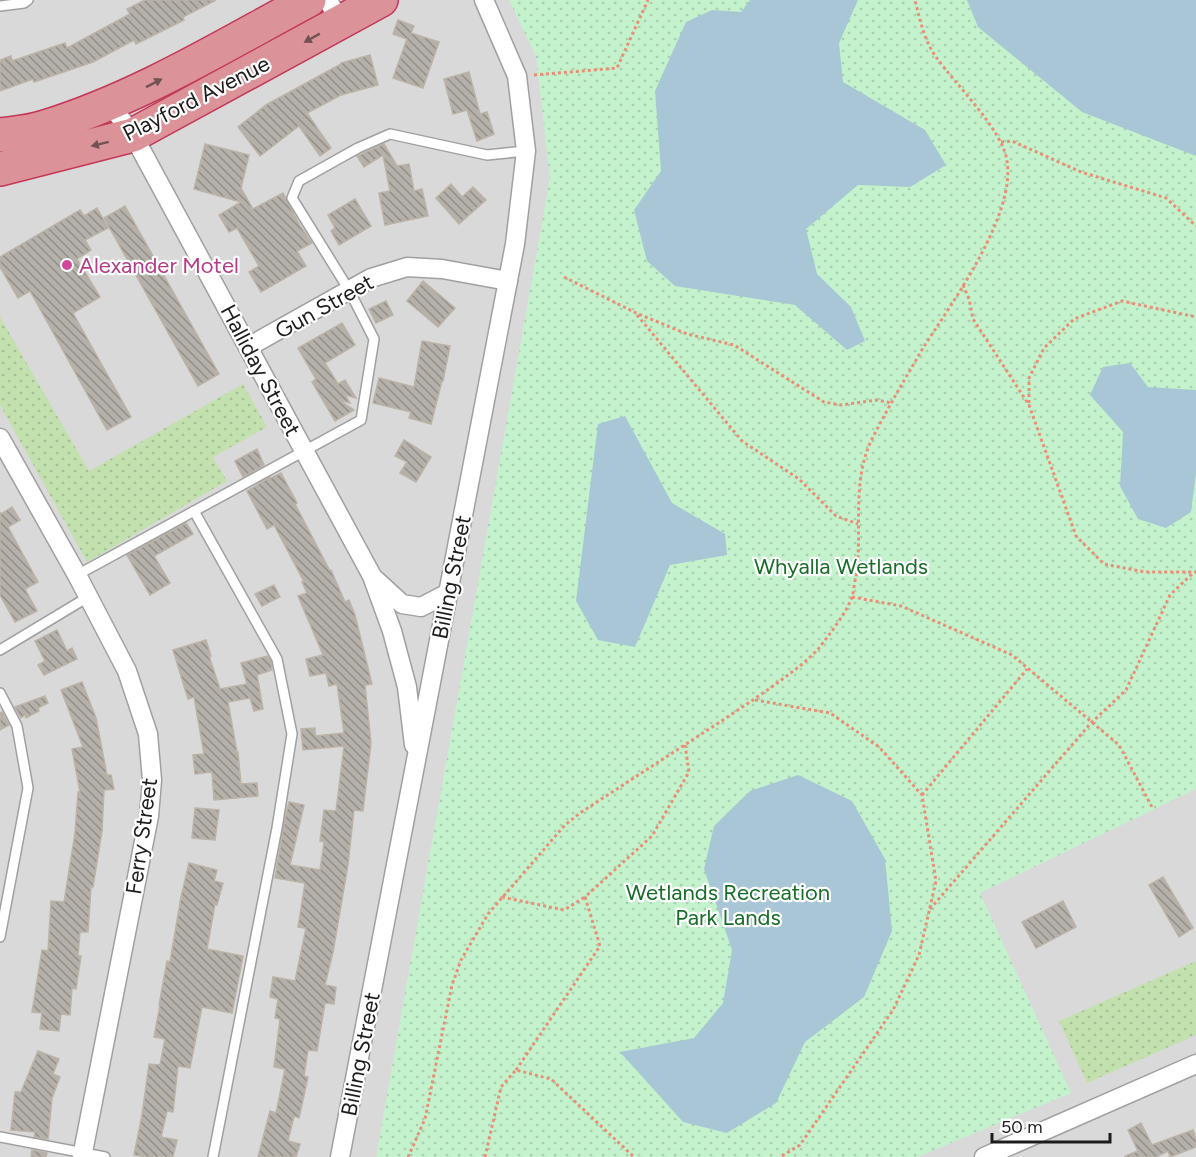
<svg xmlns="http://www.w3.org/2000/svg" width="1196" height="1157" viewBox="0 0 1196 1157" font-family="Figtree,sans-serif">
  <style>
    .residential { fill: #dad9d9 }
    .grass { fill: url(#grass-dots) }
    .park { fill: url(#park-dots) }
    .water { fill: #a8c6d5 }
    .building { fill: url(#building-back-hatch); stroke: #bcb3a7; stroke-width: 1.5 }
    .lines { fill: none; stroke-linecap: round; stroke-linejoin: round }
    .lane-casing { stroke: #a0a0a0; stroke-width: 12 }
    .street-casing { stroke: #a0a0a0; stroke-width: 21 }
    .highway-casing { stroke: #c33859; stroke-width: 36 }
    .path { stroke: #e98f77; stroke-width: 3; stroke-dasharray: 3 3; stroke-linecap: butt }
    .lane { stroke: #fff; stroke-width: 9 }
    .street { stroke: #fff; stroke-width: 18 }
    .highway { stroke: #db9399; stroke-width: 33 }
    .oneway { fill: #725254 }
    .hotel-dot { fill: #d1479c; stroke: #fff; stroke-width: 2 }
    .labels { text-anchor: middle; stroke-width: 4.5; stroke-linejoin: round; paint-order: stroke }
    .street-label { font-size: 22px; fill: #1c1c1c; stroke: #fff }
    .hotel-label { font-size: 22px; fill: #b23c85; stroke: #fff; text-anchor: start }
    .park-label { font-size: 22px; fill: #186d28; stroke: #fff }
  </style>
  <defs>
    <pattern id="grass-dots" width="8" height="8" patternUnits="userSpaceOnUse" patternTransform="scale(1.5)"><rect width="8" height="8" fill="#c2e1ae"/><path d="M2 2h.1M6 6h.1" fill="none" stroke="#a6c095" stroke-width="1.8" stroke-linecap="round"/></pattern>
    <pattern id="park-dots" width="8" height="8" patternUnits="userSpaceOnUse" patternTransform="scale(1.5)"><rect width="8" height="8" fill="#c4f2cd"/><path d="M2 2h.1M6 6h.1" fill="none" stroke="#a8cfaf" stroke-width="1.8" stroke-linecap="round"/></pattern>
    <pattern id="building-back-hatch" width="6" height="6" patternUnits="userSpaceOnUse" patternTransform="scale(1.5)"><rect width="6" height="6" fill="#b5b0a9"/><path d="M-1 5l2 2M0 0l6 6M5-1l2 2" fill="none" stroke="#928e89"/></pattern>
  </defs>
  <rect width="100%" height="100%" fill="#eceae3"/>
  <rect class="residential" x="0" y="0" width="1196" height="1157"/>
  <g class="grass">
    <path d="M0,317L89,471L243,384L267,427L213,457L227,481L87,562L0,405Z"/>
    <path d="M1196,961V1035L1087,1083L1059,1021Z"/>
  </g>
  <path class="park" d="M509,0H1196V789L980,893L1071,1093L917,1157H376L550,178L536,56Z"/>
  <g class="water">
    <path d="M750,0H858L839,43L843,82L925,130L946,165L910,187L858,185L806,229L817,274L851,307L865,341L847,350L795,305L675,286L647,261L634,210L661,171L655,91L686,22L712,10L741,12Z"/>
    <path d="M967,0H1196V156L1082,112L978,27Z"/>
    <path d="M1130,363L1148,387L1196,390V473L1191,512L1166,528L1138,519L1120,486L1123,432L1090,395L1103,367Z"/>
    <path d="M625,416L672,503L725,534L727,555L670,565L635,647L598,640L576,601L598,424Z"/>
    <path d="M798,775L852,801L885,859L892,931L864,997L805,1042L776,1103L727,1133L683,1122L620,1052L694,1038L723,1003L732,950L704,869L714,826L750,791Z"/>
  </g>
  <g class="building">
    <path d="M145,0H216L183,17L184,20L136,44L134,40L93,62L34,82L33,79L0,91V60L11,56L12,61L65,43L67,48L130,14L127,9Z"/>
    <path d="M398,20L414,26L411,33L439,42L423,88L393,78L407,39L393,34Z"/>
    <path d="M370,55L378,85L341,95L307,113L331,148L320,156L299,126L260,156L238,127L266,105L341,64V63Z"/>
    <path d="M469,72L480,114L487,112L494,134L477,141L467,110L453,114L444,79Z"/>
    <path d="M205,144L249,155L241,188L253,209L283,193L299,224L312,243L297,251L306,266L261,292L249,272L259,266L237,228L229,232L219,215L241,202L194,189Z"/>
    <path d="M384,144L397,166L409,164L414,191L422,189L428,216L385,225L379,193L390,191L383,155L364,167L357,156Z"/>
    <path d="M451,184L462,197L473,187L486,200L459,224L436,198Z"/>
    <path d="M355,199L371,226L339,245L331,231L335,228L328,215Z"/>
    <path d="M125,206L219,374L198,386L104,218Z"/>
    <path d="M97,208L108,228L85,240L91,250L77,259L100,297L73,313L131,417L107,430L30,291L18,298L0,267V257L80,210L84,216Z"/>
    <path d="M423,281L455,308L438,327L407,301Z"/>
    <path d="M386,301L393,315L376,323L369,309Z"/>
    <path d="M342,323L355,345L325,363L338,384L345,380L356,398L345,395L350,403L339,400L354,410L335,421L312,382L316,379L298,348Z"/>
    <path d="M422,341L450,346L443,381H442L431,424L409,418L411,412L373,403L379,378L414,387Z"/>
    <path d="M404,440L431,457L416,482L400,473L407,462L395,456Z"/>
    <path d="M257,449L264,465L243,477L235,461Z"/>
    <path d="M281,473L297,503L295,504L330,571L331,570L345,602L349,600L355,615L372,684L365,685L371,743L363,811L354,810L348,865L333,952L325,985L336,987L334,1004L325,1003L317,1051L308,1050L304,1076L308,1077L299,1118L294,1116L288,1141L300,1144L296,1157H258L270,1111L276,1113L285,1069L274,1067L280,1019L275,1018L278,999L270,997L273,977L295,981L306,928L298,927L305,883L275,878L285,818L289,802L304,805L290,865L320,870L324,842L320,841L324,810L336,811L344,746L303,750L301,729L315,728V736L344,733L337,684L329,686L326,673L310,676L306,659L323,655L298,596L307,593L302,582H304L274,525L267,529L247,491L270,477L271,478Z"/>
    <path d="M12,507L20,520L8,527L38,582L25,589L37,611L15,622L0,595V512L1,514Z"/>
    <path d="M186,523L193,534L154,556L170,583L150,595L127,555Z"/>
    <path d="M274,585L280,597L262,606L255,594Z"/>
    <path d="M57,630L67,651L72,648L77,659L44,675L38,665L45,661L35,641Z"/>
    <path d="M206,640L211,656H209L220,689L247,684L241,663L267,656L271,661L272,670L257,675L263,709L254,711L250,698L228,702L237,752H238L241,784L257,783L258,796L214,800L212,772L195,774L193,755L204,754L194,697L188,699L173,650Z"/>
    <path d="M82,682L96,718L107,775H111L114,789L104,790L102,831L93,887H91L88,932H80L78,956H81L76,989L72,988L70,1015L61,1014L59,1031L40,1029L42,1013L32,1012L42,950L48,951L51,901L64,902L75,833L78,792H80L72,749L83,747L61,690Z"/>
    <path d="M45,696L48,703L38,708L39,711L26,718L25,715L21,718L15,707Z"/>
    <path d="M2,712L9,725L0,730V713Z"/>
    <path d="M195,808L219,810L215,840L192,838Z"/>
    <path d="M189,863L217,870L214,881L223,883L217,905L215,904L207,949L243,956L232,1013L202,1007L190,1068L178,1066L173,1112L167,1111L161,1137L177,1140L173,1157H146L134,1155L142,1115L149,1064L160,1065L165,1039L154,1037L160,1005H159L167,961L170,962L181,897Z"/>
    <path d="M1163,877L1193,928L1179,937L1149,885Z"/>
    <path d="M1063,901L1076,927L1036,948L1022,922Z"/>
    <path d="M38,1051L59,1059L53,1074L60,1077L52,1098L48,1139L34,1137L35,1132L11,1130L15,1092H21Z"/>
    <path d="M1141,1123L1152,1145L1193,1130L1196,1139V1147L1170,1157L1168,1151L1158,1156V1157H1125V1156L1138,1151L1128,1130Z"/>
    <path d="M32,1150L47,1153L46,1157H31Z"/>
  </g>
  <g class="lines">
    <defs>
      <g id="lane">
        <path d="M0,6L24,3L28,0"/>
        <path d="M194,511L277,659L292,734L277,828L213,1157"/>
        <path d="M77,575L361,420L374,339L349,290L292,198L299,181L358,148L390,134L487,155L526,151"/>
        <path d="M0,650L88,597"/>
        <path d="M0,693L17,726L28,788L0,937"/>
        <path d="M0,1137L105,1157"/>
      </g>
      <g id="street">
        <path d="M328,0L340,23"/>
        <path d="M110,104L133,135L372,576L392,631L407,687L414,745"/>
        <path d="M248,347L371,278L407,267L442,269L508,281"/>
        <path d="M0,438L77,575L127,671L148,734L152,780L149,816L82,1157"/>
        <path d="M376,580L402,604L421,607L448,593"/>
        <path d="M340,1157L515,244L526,151L517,76L484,0"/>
        <path d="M984,1157L1196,1064"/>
      </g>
      <g id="highway">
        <path d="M0,135C15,133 31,132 45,127C139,98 223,46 309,0"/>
        <path d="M0,169L133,135L381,0"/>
      </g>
    </defs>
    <use href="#lane" class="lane-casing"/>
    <use href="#street" class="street-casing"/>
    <use href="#highway" class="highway-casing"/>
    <g class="path">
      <path d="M534,75L617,68L648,0"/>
      <path d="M1001,142L1012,141L1081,172L1166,198L1196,226"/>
      <path d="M564,277L636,313L687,334L734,345L824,402L841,405L877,400L891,403"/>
      <path d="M963,285L969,299L973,319L1029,405L1076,536L1104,564L1145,572H1196"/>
      <path d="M637,315L742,441L799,479L836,516L858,524"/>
      <path d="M1029,403V378L1044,348L1074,319L1122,301L1196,317"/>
      <path d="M852,597L901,606L1012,655L1119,745L1153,809"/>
      <path d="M755,700L830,713L879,747L922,795L936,881L919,955L893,1010L800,1145L780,1157"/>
      <path d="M922,795L1027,669"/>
      <path d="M502,897L564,910L585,897"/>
      <path d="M930,909L1091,723L1126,690L1170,595L1194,572"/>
      <path d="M516,1070L600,946L585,897L652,836L689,772L685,745"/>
      <path d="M408,1157L425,1119L452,985L461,960L488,914L565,825L580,813C629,781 677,750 726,718C747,704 768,690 788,675C799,667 810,658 819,648C829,635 847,612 852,597C854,591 854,583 856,577C863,532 851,484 871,441C887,409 905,379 923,348C952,303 1016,215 1007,161C1003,130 955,84 936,57C924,40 920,20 915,0"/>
      <path d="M485,1157L501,1087L516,1070L551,1079L634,1157"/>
    </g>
    <use href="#lane" class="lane"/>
    <use href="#street" class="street"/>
    <use href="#highway" class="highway"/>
  </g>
  <defs><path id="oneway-solid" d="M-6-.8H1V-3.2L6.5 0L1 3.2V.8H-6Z" transform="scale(1.5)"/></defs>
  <g class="oneway">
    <use href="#oneway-solid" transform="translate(312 38) rotate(151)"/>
    <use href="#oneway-solid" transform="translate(154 83) rotate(-27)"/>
    <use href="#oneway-solid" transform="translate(100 144) rotate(166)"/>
  </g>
  <circle class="hotel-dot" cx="67" cy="265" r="6"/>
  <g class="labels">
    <g class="street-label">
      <text transform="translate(196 98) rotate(-27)" y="8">Playford Avenue</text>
      <text transform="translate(324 306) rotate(-29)" y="8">Gun Street</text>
      <text transform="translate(261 370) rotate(62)" y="8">Halliday Street</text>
      <text transform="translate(451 577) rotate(-79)" y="8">Billing Street</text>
      <text transform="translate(141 836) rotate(-82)" y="8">Ferry Street</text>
      <text transform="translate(360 1054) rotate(-79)" y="8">Billing Street</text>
    </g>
    <g class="hotel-label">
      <text x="79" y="273">Alexander Motel</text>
    </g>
    <g class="park-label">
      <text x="841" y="574">Whyalla Wetlands</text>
      <text x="728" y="900">Wetlands Recreation<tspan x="728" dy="25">Park Lands</tspan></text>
    </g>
  </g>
  <path d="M992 1133v9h118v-9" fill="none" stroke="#1c1c1c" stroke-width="3"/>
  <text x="1001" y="1133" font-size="18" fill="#1c1c1c" stroke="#ffffff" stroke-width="4.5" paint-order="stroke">50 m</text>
</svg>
